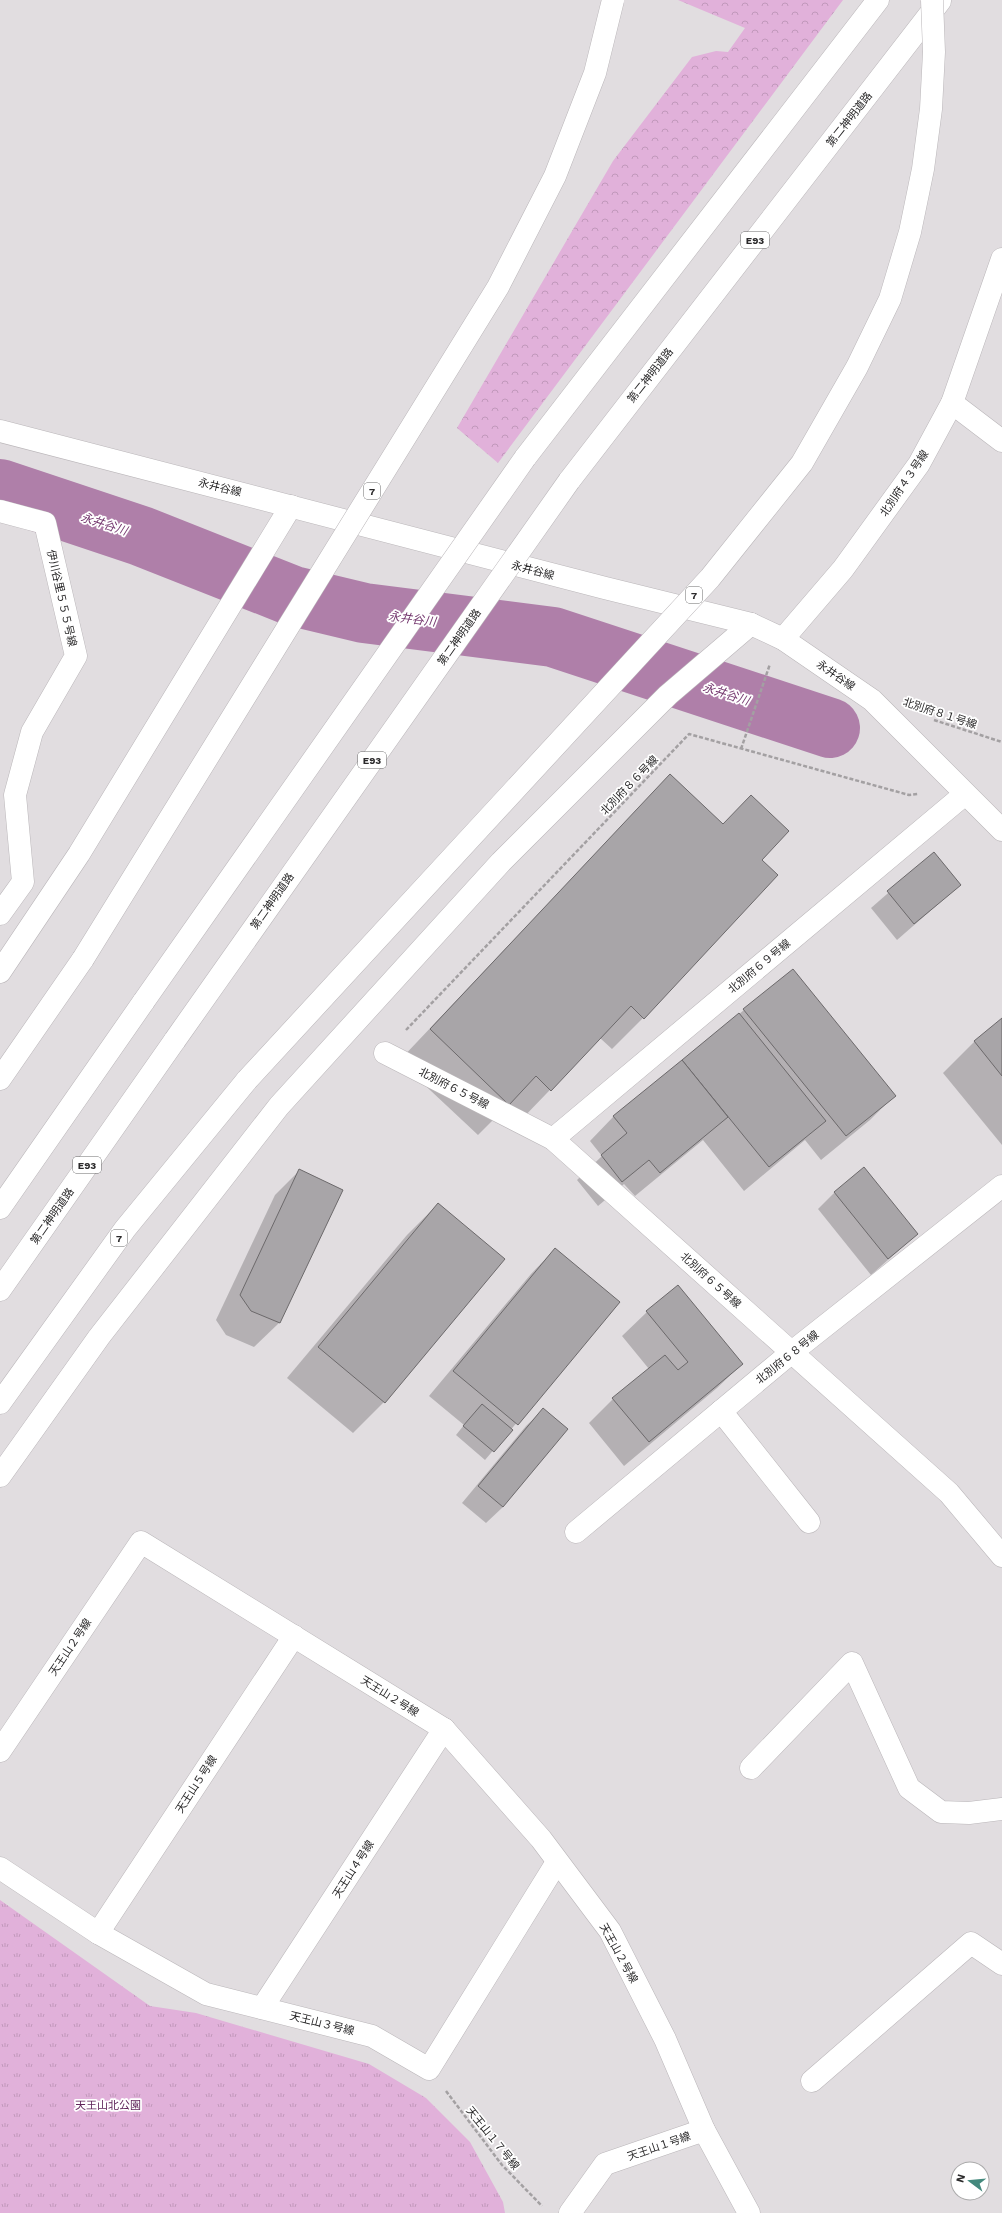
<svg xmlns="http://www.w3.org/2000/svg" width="1002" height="2213" viewBox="0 0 1002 2213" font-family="'Work Sans','Noto Sans JP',sans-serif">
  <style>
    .grass { fill: url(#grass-tufts) }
    .forest { fill: url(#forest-crowns) }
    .shadow { fill: #0003 }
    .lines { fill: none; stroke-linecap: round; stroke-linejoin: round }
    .river { stroke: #af7fa9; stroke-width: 60 }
    .building { fill: #a8a5a8; stroke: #6c696b }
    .minor-casing { stroke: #bab6b9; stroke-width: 23 }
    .highway-casing { stroke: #bab6b9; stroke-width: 23 }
    .path { stroke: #a3a0a2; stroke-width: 2.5; stroke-dasharray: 4 2; stroke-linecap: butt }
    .minor { stroke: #fff; stroke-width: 22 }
    .highway { stroke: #fff; stroke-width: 22 }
    .highway-bridge-casing { stroke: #bab6b9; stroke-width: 23; stroke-linecap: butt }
    .highway-bridge { stroke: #fff; stroke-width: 22 }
    .labels { text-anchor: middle; stroke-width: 3.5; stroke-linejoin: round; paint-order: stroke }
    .shield { fill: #fff; stroke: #6b6a6b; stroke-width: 1 }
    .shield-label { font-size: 10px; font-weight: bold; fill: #2b2a2b }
    .street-label { font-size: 11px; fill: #2b2a2b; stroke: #fff }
    .park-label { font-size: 11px; fill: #60255b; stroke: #fff }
    .water-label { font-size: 12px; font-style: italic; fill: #75386f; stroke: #fff }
  </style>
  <defs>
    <pattern id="grass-tufts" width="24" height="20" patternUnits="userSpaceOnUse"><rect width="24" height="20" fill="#e1b1da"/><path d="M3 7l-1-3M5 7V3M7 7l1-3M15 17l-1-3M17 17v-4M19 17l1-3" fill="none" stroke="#c198bb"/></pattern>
    <pattern id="forest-crowns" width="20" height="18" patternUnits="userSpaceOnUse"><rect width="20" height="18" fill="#e1b1da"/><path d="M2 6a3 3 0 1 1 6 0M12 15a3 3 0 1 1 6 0" fill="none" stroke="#c198bb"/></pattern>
  </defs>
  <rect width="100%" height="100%" fill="#e1dde0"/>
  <path class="grass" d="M0,1900L150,2006L196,2013L369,2064L426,2098L470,2142L503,2202L505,2213H0Z"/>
  <path class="forest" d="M678,0H843L498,463L457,428L613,161L692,57L716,51L728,52L745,28Z"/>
  <g class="shadow">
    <path d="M670,775L761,860L643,1018L612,1049L600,1038L520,1121L505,1108L478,1135L399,1061Z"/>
    <path d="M934,853L960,885L897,940L871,908Z"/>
    <path d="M744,1010L894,1096L870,1120L821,1160L805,1140L744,1191L703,1140L635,1196L624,1184L598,1206L577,1180L602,1156L590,1141L614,1116Z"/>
    <path d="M1002,1019V1145L943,1073L974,1042Z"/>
    <path d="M300,1170L342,1190L279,1323L254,1347L226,1335L216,1320L275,1195Z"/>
    <path d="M834,1193L917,1234L871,1275L818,1209Z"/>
    <path d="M438,1204L503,1259L384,1402L353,1433L287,1378L407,1235Z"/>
    <path d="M555,1249L619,1302L485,1460L456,1435L464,1425L429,1396L531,1274Z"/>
    <path d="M647,1312L742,1364L717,1388L624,1466L589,1423L613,1399L649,1369L622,1336Z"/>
    <path d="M543,1410L503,1507L486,1523L462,1503L526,1426Z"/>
  </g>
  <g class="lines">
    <path class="river" d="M0,489L141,536L293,596L364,613L553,637L830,728"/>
  </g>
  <g class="building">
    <path d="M670,774L723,824L751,795L789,831L762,860L778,875L644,1019L631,1006L551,1091L536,1076L509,1105L430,1029Z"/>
    <path d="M934,852L961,885L914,924L887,891Z"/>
    <path d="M793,969L896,1096L846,1136L743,1009Z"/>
    <path d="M739,1013L826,1121L769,1167L682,1060Z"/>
    <path d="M1002,1018V1076L974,1041Z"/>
    <path d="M682,1060L728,1117L660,1173L649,1160L622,1182L601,1155L627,1133L613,1116Z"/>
    <path d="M864,1167L918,1234L888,1259L834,1192Z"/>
    <path d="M299,1169L343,1190L280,1323L251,1311L240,1295Z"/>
    <path d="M438,1203L505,1259L385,1403L318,1347Z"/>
    <path d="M555,1248L620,1302L518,1425L453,1371Z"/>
    <path d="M678,1285L743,1364L649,1442L612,1398L665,1355L678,1370L688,1362L646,1311Z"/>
    <path d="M482,1404L513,1430L494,1452L463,1426Z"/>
    <path d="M543,1408L568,1429L503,1507L478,1486Z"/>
  </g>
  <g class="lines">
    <defs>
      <g id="minor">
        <path d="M952,403L1002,441"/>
        <path d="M0,431L605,588L751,624L783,639L872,700L1002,830"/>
        <path d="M0,511L45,523L76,656L32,732L15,795L23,882L0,914"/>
        <path d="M783,639L843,569L919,464L952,403L1002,259"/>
        <path d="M385,1053L553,1139L949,1493L1002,1556"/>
        <path d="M553,1139L965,794"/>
        <path d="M721,1411L809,1522"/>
        <path d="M576,1532L792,1352L1002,1186"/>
        <path d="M0,1751L141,1542L444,1729L541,1839L610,1931L665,2039L704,2130"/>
        <path d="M751,1768L852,1663L909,1788L941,1812L969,1813L1002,1809"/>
        <path d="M0,1868L98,1933L206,1994L372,2036L429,2069L557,1862"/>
        <path d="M98,1933L294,1636"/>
        <path d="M262,2008L444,1729"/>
        <path d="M812,2081L971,1943L1002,1964"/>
        <path d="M570,2213L605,2164L704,2130L749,2213"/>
      </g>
      <g id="highway">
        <path d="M525,458L878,0"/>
        <path d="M569,481L940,1"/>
        <path d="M0,972L79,854L291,506"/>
        <path d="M0,1079L83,959"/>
        <path d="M0,1208L144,1001"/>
        <path d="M0,1290L175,1040"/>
        <path d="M0,1403L125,1229L247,1080"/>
        <path d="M0,1476L99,1337L279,1106L501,862L668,695L751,624"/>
      </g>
    </defs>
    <use href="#minor" class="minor-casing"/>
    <use href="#highway" class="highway-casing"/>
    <g class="path">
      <path d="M934,720L1002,742"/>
      <path d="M741,749L770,664"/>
      <path d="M406,1030L689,734L909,795L918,794"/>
      <path d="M446,2091L502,2165L542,2206"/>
    </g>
    <use href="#minor" class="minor"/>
    <use href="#highway" class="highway"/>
    <defs>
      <g id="highway-bridge">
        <path d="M83,959L498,287L555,176L595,73L613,0"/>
        <path d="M144,1001L525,458"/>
        <path d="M175,1040L569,481"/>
        <path d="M247,1080L710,578L802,463L857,367L890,299L910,232L923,169L931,109L934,52L932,0"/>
      </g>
    </defs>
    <use href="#highway-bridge" class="highway-bridge-casing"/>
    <use href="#highway-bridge" class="highway-bridge"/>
  </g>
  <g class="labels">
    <g class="shield">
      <rect x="741" y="232" width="28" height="16" rx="3"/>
      <rect x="364" y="483" width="16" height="16" rx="3"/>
      <rect x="686" y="587" width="16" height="16" rx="3"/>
      <rect x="358" y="752" width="28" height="16" rx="3"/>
      <rect x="73" y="1157" width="28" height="16" rx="3"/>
      <rect x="111" y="1230" width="16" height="16" rx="3"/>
    </g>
    <g class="shield-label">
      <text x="755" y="244">E93</text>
      <text x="372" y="495">7</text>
      <text x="694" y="599">7</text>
      <text x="372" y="764">E93</text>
      <text x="87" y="1169">E93</text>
      <text x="119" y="1242">7</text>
    </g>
    <g class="street-label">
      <text transform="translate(849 119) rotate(-52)" y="4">第二神明道路</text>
      <text transform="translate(650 375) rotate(-52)" y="4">第二神明道路</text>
      <text transform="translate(904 483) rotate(-56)" y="4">北別府４３号線</text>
      <text transform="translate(220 487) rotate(14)" y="4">永井谷線</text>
      <text transform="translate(533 570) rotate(15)" y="4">永井谷線</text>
      <text transform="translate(62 598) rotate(77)" y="4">伊川谷里５５５号線</text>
      <text transform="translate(459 637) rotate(-55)" y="4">第二神明道路</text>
      <text transform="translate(836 675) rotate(35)" y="4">永井谷線</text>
      <text transform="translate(940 713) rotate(18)" y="4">北別府８１号線</text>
      <text transform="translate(629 785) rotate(-46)" y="4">北別府８６号線</text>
      <text transform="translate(272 901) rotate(-55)" y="4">第二神明道路</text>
      <text transform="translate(759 966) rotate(-40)" y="4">北別府６９号線</text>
      <text transform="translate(454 1088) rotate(27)" y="4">北別府６５号線</text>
      <text transform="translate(52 1216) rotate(-55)" y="4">第二神明道路</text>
      <text transform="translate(711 1280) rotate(42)" y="4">北別府６５号線</text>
      <text transform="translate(787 1357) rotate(-39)" y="4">北別府６８号線</text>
      <text transform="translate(70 1647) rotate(-56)" y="4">天王山２号線</text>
      <text transform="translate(390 1696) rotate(32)" y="4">天王山２号線</text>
      <text transform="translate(196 1784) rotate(-57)" y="4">天王山５号線</text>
      <text transform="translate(353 1869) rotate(-57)" y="4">天王山４号線</text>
      <text transform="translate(619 1953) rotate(61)" y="4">天王山２号線</text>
      <text transform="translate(322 2023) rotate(14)" y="4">天王山３号線</text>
      <text transform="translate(493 2138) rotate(51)" y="4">天王山１７号線</text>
      <text transform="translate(659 2146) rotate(-19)" y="4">天王山１号線</text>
    </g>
    <g class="park-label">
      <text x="108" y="2109">天王山北公園</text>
    </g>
    <g class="water-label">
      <text transform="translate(104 524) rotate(18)" y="4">永井谷川</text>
      <text transform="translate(412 619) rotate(7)" y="4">永井谷川</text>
      <text transform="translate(726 694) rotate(18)" y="4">永井谷川</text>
    </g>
  </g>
  <g transform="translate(970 2181) rotate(286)"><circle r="19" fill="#ffffff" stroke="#aaaaaa"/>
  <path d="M0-3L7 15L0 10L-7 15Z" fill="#44897d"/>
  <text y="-6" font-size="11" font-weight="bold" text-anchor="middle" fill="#2b2a2b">N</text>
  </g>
</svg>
